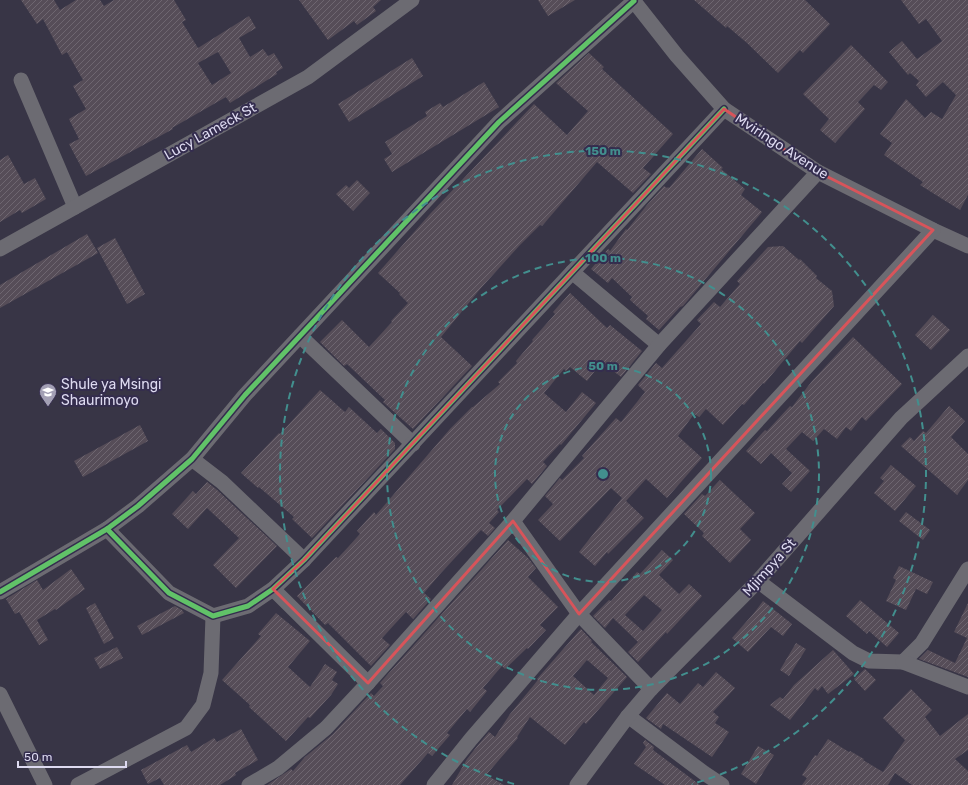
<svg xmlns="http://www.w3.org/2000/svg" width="968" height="785" viewBox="0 0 968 785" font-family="Rubik,sans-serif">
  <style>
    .building { fill: url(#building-hatch); fill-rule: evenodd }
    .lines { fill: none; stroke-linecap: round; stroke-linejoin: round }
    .minor { stroke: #6c6b72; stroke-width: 15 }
    .cycleway-casing { stroke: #342d4e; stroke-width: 8 }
    .cycleway { stroke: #61c268; stroke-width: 5 }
    .marked { fill: none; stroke: #d8545a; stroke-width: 3; stroke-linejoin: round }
    .ring { fill: none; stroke: #428f8e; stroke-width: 2; stroke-dasharray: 7 5 }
    .labels { text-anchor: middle; stroke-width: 4; stroke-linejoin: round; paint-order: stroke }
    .street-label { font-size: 14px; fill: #dddaf0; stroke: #342d4e }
    .poi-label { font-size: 14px; fill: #dddaf0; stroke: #342d4e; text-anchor: start }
    .centre { fill: #428f8e; stroke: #342d4e; stroke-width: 2 }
    .ring-label { font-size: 12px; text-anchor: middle; font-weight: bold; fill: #428f8e; stroke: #342d4e; stroke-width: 4; stroke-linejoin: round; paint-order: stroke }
  </style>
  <defs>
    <pattern id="building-hatch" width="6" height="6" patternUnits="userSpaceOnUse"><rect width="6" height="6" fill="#564d58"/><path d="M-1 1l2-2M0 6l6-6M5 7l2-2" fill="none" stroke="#6e6670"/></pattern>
  </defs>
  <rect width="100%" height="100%" fill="#383546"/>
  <g class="building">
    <path d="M21,0H54L60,10L76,0H100L104,6L114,0H174L186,20L182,22L198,48L249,16L256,28L239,38L250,57L263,49L268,56L274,53L283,68L276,72L277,74L230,103L226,97L172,128L173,129L86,176L69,144L79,139L69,119L86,109L73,86L83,80L67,52L62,55L43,19L37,24ZM218,52L231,73L212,85L198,63Z"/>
    <path d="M299,0H381L373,7L376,11L357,25L354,21L328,40Z"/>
    <path d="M538,0H575L548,16Z"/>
    <path d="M694,0H805L830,24L803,53L800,50L778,73L747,43L727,26L726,28Z"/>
    <path d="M901,0H968V195L960,210L920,185L923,182L884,155L892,143L880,134L906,99L925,118L931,112L942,119L956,95L943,82L926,97L916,85L919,81L910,73L908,75L889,52L902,41L917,59L942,41L926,19L919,24Z"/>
    <path d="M851,45L888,82L881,90L874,85L858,102L865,109L835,143L820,130L829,119L803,94Z"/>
    <path d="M589,53L604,67L602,69L673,134L643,168L651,174L633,193L597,162L542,226L540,225L519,246L481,288L441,337L472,366L413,429L383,402L385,400L347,364L344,366L320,342L342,320L369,347L392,322L391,321L408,303L399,294L400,293L378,273L430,214L534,104L567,135L588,111L556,83Z"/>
    <path d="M412,58L423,76L349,122L338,104Z"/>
    <path d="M484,82L499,107L392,172L384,159L392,154L385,142L427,116L425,112L440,103L443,107Z"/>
    <path d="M702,149L723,168L721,169L745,189L741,195L762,212L693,294L683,306L680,307L659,330L646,319L648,316L630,300L632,297L612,278L608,283L591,269L608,249L610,251L626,229L627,230L647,205L664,186L667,188L668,187L669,188Z"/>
    <path d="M8,155L24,184L35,178L46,199L22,213L20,210L0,222V160Z"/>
    <path d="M357,180L370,193L353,211L336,194L346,185L349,188Z"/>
    <path d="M87,234L98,253L0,308V285Z"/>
    <path d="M115,238L145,294L127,304L97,248Z"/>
    <path d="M783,246L799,260L800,259L817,276L816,278L832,291L834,306L802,343L800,341L764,384L763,383L744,405L742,404L723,425L706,409L699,417L694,414L678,436L702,458L667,498L646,479L626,501L644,518L608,554L607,552L595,566L579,552L622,498L611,488L560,541L538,520L553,504L545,496L560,478L562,480L584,458L582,456L616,418L621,422L645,392L638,385L656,363L662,368L701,324L697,320L714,302L720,307L740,284L737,281L768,247Z"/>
    <path d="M570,293L607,328L610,325L642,351L621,377L602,362L587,381L570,367L566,371L564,369L544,393L566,412L582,392L596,403L561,445L560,444L543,462L547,466L532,484L527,479L497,510L499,512L489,523L495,528L488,536L481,530L440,574L424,593L431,599L413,619L406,612L382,638L390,645L371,666L328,623L325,625L297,596L336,557L338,558L360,534L357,531L374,512L376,515L450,429L472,407H473L500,384L498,382L517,363L516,361L533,341L532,340L555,314L553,312Z"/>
    <path d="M933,315L950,330L931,350L915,335Z"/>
    <path d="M853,337L902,384L866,421L862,417L851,431L846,427L837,439L824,429L813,441L802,432L786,449L810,471L791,492L782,484L792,473L771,453L761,464L746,451L765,430L767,431L790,406L792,407L812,381Z"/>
    <path d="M320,390L345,412L349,407L377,433L381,429L395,443V449L312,538L292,519L294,517L259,487L258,488L241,473L279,433L280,434Z"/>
    <path d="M949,406L965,421L951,437L968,454V480L957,495L901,446L910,437L914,441L923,431L926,433Z"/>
    <path d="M140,425L148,441L83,477L74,461Z"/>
    <path d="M891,465L916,486L895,511L874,493L884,481L880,478Z"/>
    <path d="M720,480L755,513L740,529L751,540L730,563L702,536L704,533L684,514L702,494L705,496Z"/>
    <path d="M207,482L216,489L277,546L236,588L213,565L239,538L207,508L188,529L172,514L193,491L196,494Z"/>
    <path d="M906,512L930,530L923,540L899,521Z"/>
    <path d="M508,540L528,558L536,568L528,577L558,607L540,625L546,630L528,649L527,648L505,669L502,666L483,688L487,691L470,712L467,709L447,733L450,735L432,756L428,753L400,785H267L291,769L293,771L305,757L333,734L371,693L374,696L383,686L380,683Z"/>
    <path d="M662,550L673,560L659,575L679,594L689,584L702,596L667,634L666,632L638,662L628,652L638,642L613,618L605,628L593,616L609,600L611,601L637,572L640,574ZM644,595L662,610L643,631L625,615Z"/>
    <path d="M899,566L933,582L927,594L916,589L906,610L886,601L896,580L893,578Z"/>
    <path d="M71,569L85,589L56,610L55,609L37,620L48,640L39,645L19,612L15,614L6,599L37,580L43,590Z"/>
    <path d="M860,600L899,633L887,647L869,631L867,634L846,616Z"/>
    <path d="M763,601L792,624L783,636L771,627L748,652L732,638L754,613Z"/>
    <path d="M95,603L114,638L104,644L86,608Z"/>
    <path d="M968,603V677L919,659L928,650L955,663L967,638L954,632Z"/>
    <path d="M175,606L182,610L184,613L142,635L137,626Z"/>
    <path d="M276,613L310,641L288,667L310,687L325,664L337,672L332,680L338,684L331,695L310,718L308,717L286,741L249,707L250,705L222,680L261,636L258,634Z"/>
    <path d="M581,629L592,641L591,642L627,677L586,724L584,722L565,745L530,717L517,737L518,738L486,775L504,785H452L467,759L478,745L489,732L495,737L510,714L538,680L537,679L579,631ZM587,660L608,678L594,695L573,676Z"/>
    <path d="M796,643L806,649L789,676L780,670Z"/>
    <path d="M117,647L123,658L100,669L94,658Z"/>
    <path d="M833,650L854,674L828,694L822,686L818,691L815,688L790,720L770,705L780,697L783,699L794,685Z"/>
    <path d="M865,669L876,680L865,691L854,679Z"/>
    <path d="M716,672L735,688L713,712L719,717L715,723L729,732L712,757L663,724L661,729L646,718L667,693L680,704L698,683L703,687Z"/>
    <path d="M911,689L932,710L925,717L940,736L968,714V750L955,759L968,771V785H912L895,773L888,785H802L807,778L802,775L815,755L817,756L828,739L849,752L850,751L864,759L863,760L883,772L905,740L883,718Z"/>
    <path d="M241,729L258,760L235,773L236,775L220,785H164L160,778L148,784L141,770L187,745L191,752L214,738L217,742Z"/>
    <path d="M645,740L654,747L653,750L700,785H665L634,764L646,747L643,743Z"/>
    <path d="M758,746L774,755L756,784L741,774Z"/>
  </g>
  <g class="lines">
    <g class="minor">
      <path d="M633,0L677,56L724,109L818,172L933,230L968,246"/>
      <path d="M21,80L75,207"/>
      <path d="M0,249L308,77L412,0"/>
      <path d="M572,272L659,345"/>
      <path d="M300,336L413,444"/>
      <path d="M192,459L222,482L304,560"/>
      <path d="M513,521L579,614L651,689"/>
      <path d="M107,529L169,593L213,616L248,606L273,589L304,560L724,109"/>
      <path d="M758,581L853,653L869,661L903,662L922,643L968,569"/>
      <path d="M273,589L368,683"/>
      <path d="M0,592L107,529L138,506L192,459L245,395L499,122L634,1"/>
      <path d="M903,662L968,687"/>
      <path d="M0,694L45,785"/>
      <path d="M628,716L704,773L722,785"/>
      <path d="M78,785L186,728L203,705L211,673L213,616"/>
      <path d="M249,785L278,768L326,728L368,683L513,521L659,345L818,172"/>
      <path d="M434,785L471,739L579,614L933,230"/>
      <path d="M577,785L628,716L651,689L758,581L901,418L968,356"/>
    </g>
    <defs>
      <g id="cycleway">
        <path d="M107,529L169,593L213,616L248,606L273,589L304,560L724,109"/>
        <path d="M0,592L107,529L138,506L192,459L245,395L499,122L634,1"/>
      </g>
    </defs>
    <use href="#cycleway" class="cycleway-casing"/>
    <use href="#cycleway" class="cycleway"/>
  </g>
  <path class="marked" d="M724,109L818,172L933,230L579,614L513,521L368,683L273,589L304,560Z"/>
  <g class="ring">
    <circle cx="603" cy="474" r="108"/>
    <circle cx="603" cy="474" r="216"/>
    <path d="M514 784A323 323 0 1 1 692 784"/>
  </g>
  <defs>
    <symbol id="school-pin" viewBox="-11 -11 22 30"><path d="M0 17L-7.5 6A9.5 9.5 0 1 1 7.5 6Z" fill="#a3a0b4" stroke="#342d4e"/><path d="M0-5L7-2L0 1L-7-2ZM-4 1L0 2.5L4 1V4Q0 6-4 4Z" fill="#fff"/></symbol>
  </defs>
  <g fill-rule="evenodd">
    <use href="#school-pin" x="38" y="382" width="20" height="27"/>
  </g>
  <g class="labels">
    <g class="street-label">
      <text transform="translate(210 131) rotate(-29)" y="5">Lucy Lameck St</text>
      <text transform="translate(782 146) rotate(33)" y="5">Mviringo Avenue</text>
      <text transform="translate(769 567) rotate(-48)" y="5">Mjimpya St</text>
    </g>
    <g class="poi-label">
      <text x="61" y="389">Shule ya Msingi<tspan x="61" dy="16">Shaurimoyo</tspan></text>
    </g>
  </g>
  <circle cx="603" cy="474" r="6" class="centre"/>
  <g class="ring-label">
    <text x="603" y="155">150 m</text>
    <text x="603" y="262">100 m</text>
    <text x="603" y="370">50 m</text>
  </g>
  <path d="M18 761v6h108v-6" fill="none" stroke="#dddaf0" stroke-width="2"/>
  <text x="24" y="761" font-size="12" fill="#dddaf0" stroke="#342d4e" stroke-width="3" paint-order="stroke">50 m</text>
</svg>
